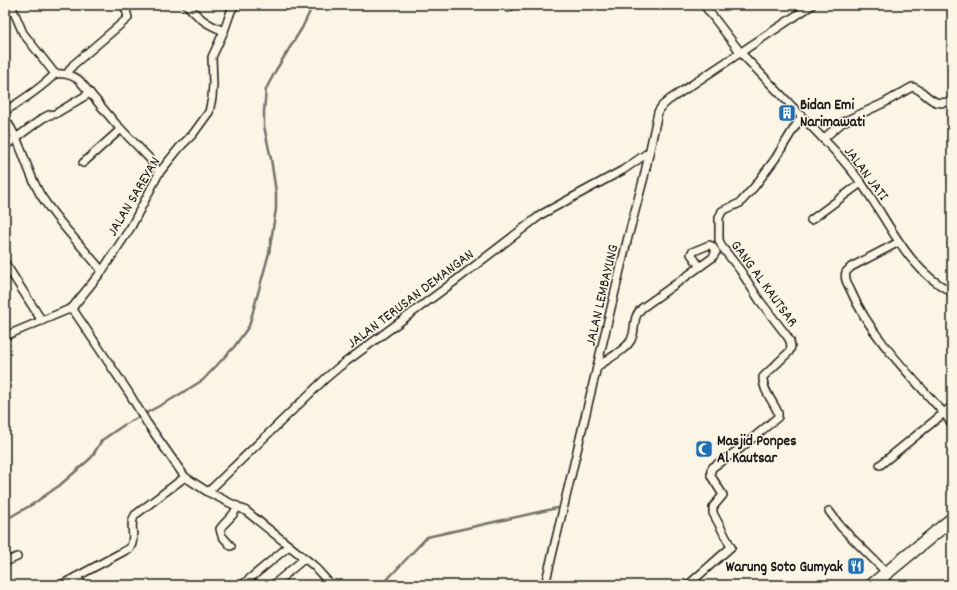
<svg xmlns="http://www.w3.org/2000/svg" width="957" height="590" viewBox="0 0 957 590" font-family="Dekko,sans-serif">
  <style>
    .lines { fill: none; stroke-linecap: round; stroke-linejoin: round }
    .stream { stroke: #75726c; stroke-width: 2.5 }
    .minor-casing { stroke: #1c1c1c; stroke-width: 10 }
    .primary-casing { stroke: #1c1c1c; stroke-width: 15 }
    .minor { stroke: #fcf5e5; stroke-width: 7 }
    .primary { stroke: #fcf5e5; stroke-width: 12 }
    .labels { text-anchor: middle; stroke-width: 3; stroke-linejoin: round; paint-order: stroke }
    .poi-label { font-size: 15px; font-weight: bold; fill: #1c1c1c; stroke: #fcf5e5; text-anchor: start }
    .street-label { font-size: 15px; fill: #1c1c1c; stroke: #fcf5e5 }
  </style>
  <rect width="100%" height="100%" fill="#fcf5e5"/>
  <filter id="ink" filterUnits="userSpaceOnUse"><feTurbulence type="fractalNoise" baseFrequency=".025" numOctaves="2"/><feDisplacementMap in="SourceGraphic" scale="8" xChannelSelector="R" yChannelSelector="G"/><feConvolveMatrix kernelMatrix="1 2 1 2 8 2 1 2 1" color-interpolation-filters="sRGB"/></filter>
  <g filter="url(#ink)">
    <g class="lines">
      <g class="stream">
        <path d="M5,520L33,504L60,485L91,458L102,440L124,425L172,399L203,380L234,347L249,326L269,253L276,209V192L271,159L264,126V112L266,89L276,70L302,28L313,5"/>
        <path d="M382,585L427,537L557,508"/>
      </g>
      <defs>
        <g id="minor">
          <path d="M11,5L23,33L55,74C64,73 71,74 79,80L116,124L150,159L159,173"/>
          <path d="M187,5C200,19 206,24 224,31"/>
          <path d="M704,5L741,53L832,148C845,162 858,177 868,193C892,229 911,272 952,292"/>
          <path d="M508,8L513,5"/>
          <path d="M67,74L73,65L128,18L125,5"/>
          <path d="M5,111C23,100 40,89 55,74"/>
          <path d="M5,119C22,142 26,170 40,194C57,222 82,246 102,271"/>
          <path d="M823,139L843,122L884,103L912,87C922,89 927,99 936,102C942,104 946,101 952,103"/>
          <path d="M5,146L43,118L49,115L55,114L90,93"/>
          <path d="M83,163L121,129"/>
          <path d="M811,220L861,183"/>
          <path d="M5,263L42,321"/>
          <path d="M72,308L129,393L147,423L185,477L208,492L246,511L313,565L331,585"/>
          <path d="M5,336L72,308L102,271L131,227L159,173L180,147L193,134L209,112L212,98L213,84L212,57L224,31L231,11L235,5"/>
          <path d="M597,367C606,360 626,350 631,340C637,328 631,318 642,308L712,258L716,252L712,246L709,245L692,252L691,254L700,267"/>
          <path d="M952,406L944,413L952,424"/>
          <path d="M880,465L944,413C910,375 870,336 850,289C847,283 844,278 846,272L851,267L899,242"/>
          <path d="M208,492L326,378L339,367L455,281L542,214L623,170L649,152"/>
          <path d="M829,511L841,527L887,573"/>
          <path d="M231,546L222,536L220,529C225,521 236,515 237,506"/>
          <path d="M5,562L17,557"/>
          <path d="M76,577L83,585"/>
          <path d="M61,585L130,548C137,537 128,525 135,515L185,477"/>
          <path d="M242,585L289,546"/>
          <path d="M273,585L304,559"/>
          <path d="M545,585L627,241L644,177L658,112L662,106L669,100L812,5"/>
          <path d="M688,585L731,547L713,513V507L723,495L711,476V470L713,467L741,448L778,417V413C774,402 762,390 763,377L789,352L791,347L790,341L787,336L760,301L740,270L722,247L719,240V218L722,211L740,203L755,186L775,159L801,117"/>
        </g>
        <path id="primary" d="M872,585L952,519"/>
      </defs>
      <use href="#minor" class="minor-casing"/>
      <use href="#primary" class="primary-casing"/>
      <use href="#minor" class="minor"/>
      <use href="#primary" class="primary"/>
    </g>
  </g>
  <defs>
    <symbol id="building-square" viewBox="-11 -11 22 22"><rect x="-9" y="-9" width="18" height="18" rx="4" fill="#1f6fb2" stroke="#fcf5e5"/><path d="M-4-6H4V6H1V3H-1V6H-4ZM-2.5-4.3h1.7v1.8h-1.7ZM.8-4.3h1.7v1.8H.8ZM-2.5-1h1.7V.8h-1.7ZM.8-1h1.7V.8H.8Z" fill="#fff"/></symbol>
    <symbol id="mosque-square" viewBox="-11 -11 22 22"><rect x="-9" y="-9" width="18" height="18" rx="4" fill="#1f6fb2" stroke="#fcf5e5"/><path d="M3.5-4.9A6 6 0 1 0 3.5 4.9A5 5 0 1 1 3.5-4.9Z" fill="#fff"/></symbol>
    <symbol id="restaurant-square" viewBox="-11 -11 22 22"><rect x="-9" y="-9" width="18" height="18" rx="4" fill="#1f6fb2" stroke="#fcf5e5"/><path d="M-5-6h1v4h1v-4h1v4h1v-4h1v5L-1.5 .5V6h-2V.5L-5-1ZM5-6V6H3V1.5H1.5Q1.5-4 5-6Z" fill="#fff"/></symbol>
  </defs>
  <g fill-rule="evenodd">
    <use href="#building-square" x="777" y="103" width="20" height="20"/>
    <use href="#mosque-square" x="694" y="439" width="20" height="20"/>
    <use href="#restaurant-square" x="846" y="556" width="20" height="20"/>
  </g>
  <g class="labels">
    <g class="poi-label">
      <text x="800" y="109">Bidan Emi<tspan x="800" dy="17">Narimawati</tspan></text>
      <text x="717" y="445">Masjid Ponpes<tspan x="717" dy="17">Al Kautsar</tspan></text>
      <text x="843" y="571" text-anchor="end">Warung Soto Gumyak</text>
    </g>
    <g class="street-label">
      <text transform="translate(867 173) rotate(53)" y="5">JALAN JATI</text>
      <text transform="translate(133 196) rotate(-59)" y="5">JALAN SAREYAN</text>
      <text transform="translate(765 283) rotate(54)" y="5">GANG AL KAUTSAR</text>
      <text transform="translate(601 295) rotate(-77)" y="5">JALAN LEMBAYUNG</text>
      <text transform="translate(410 298) rotate(-37)" y="5">JALAN TERUSAN DEMANGAN</text>
    </g>
  </g>
  <rect width="957" height="590" fill="none" stroke="#fcf5e5" stroke-width="20"/>
  <rect x="10" y="10" width="937" height="570" fill="none" stroke="#1c1c1c" stroke-width="1.5" filter="url(#ink)"/>
</svg>
